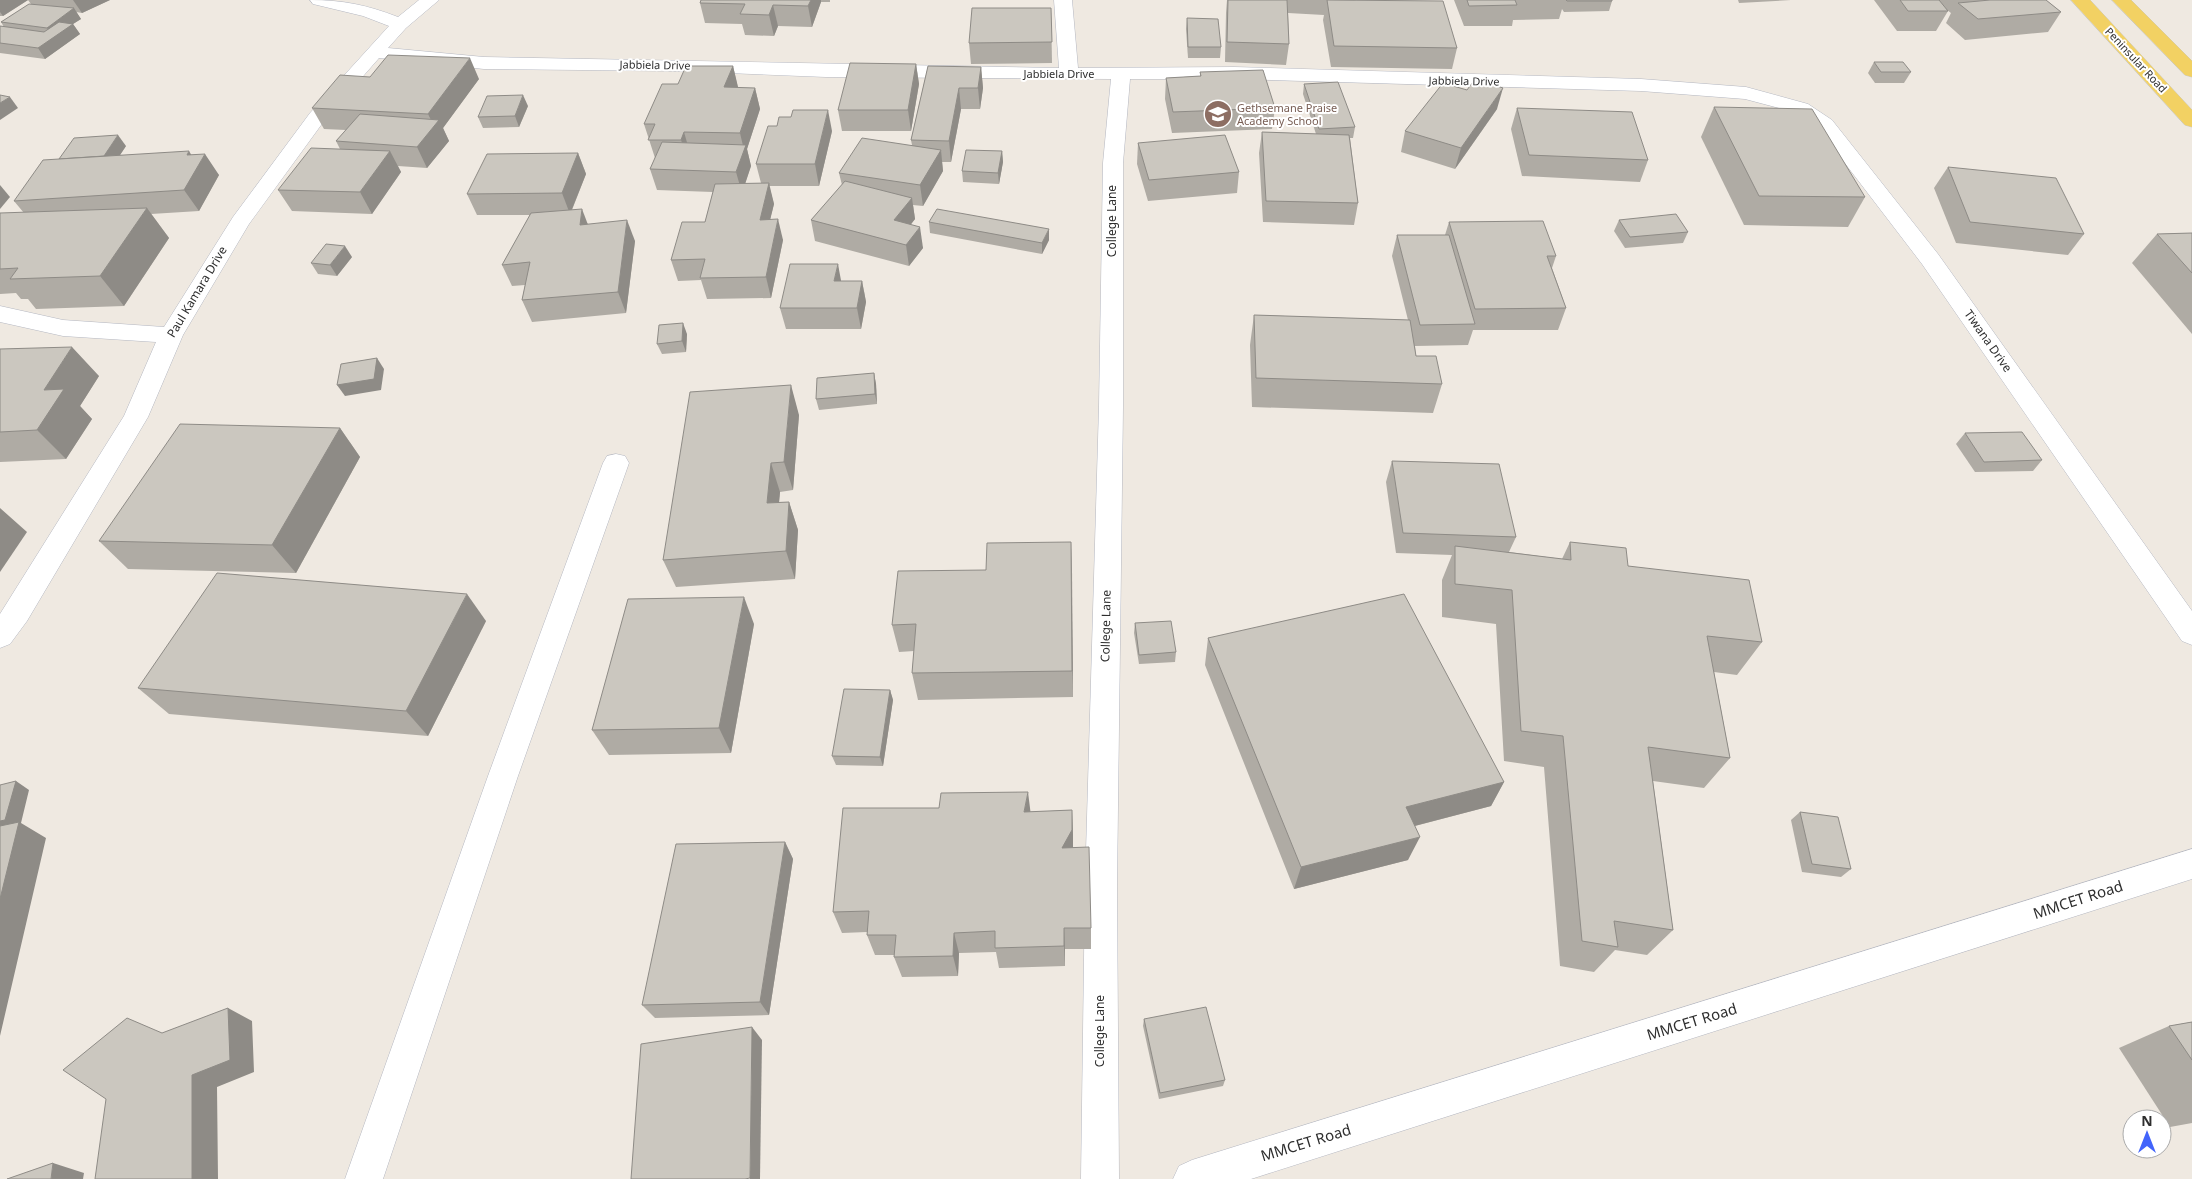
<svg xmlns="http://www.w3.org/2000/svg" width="2192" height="1179" viewBox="0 0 2192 1179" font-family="'Noto Sans',sans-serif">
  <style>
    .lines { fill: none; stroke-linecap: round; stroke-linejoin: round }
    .minor-casing { stroke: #b4b7c1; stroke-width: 1 }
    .primary-casing { stroke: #c9c9c9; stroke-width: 1 }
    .minor { fill: #fff; fill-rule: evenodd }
    .primary { fill: #f2d163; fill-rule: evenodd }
    .wall { fill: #afaba4 }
    .shaded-wall { fill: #8e8b86 }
    .building { fill: #cbc7bf; stroke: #8e8b86 }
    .labels { text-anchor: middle; stroke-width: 4; stroke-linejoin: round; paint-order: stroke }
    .far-street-label { font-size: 11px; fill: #2e2e2e; stroke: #fff }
    .far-education-label { font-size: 11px; fill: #785e54; stroke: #fff; text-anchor: start }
    .street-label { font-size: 12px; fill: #2e2e2e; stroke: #fff }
    .near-street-label { font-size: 15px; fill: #2e2e2e; stroke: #fff }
  </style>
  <rect width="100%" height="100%" fill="#efe9e1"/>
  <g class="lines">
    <defs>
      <g id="minor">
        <path d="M310,0C343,0 367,5 398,17L419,0H439L406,28L388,48L484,57L1059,68L1054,0H1072L1078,68L1234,67L1641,79L1746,87L1808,104L1832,120L1938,254L2192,611V645L2182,641L1922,264L1818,128L1794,112L1745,99L1641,91L1234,79H1130L1123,163V406L1117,886L1119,1179H1081L1085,886L1099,406L1103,163L1111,79L826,77L678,71L484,69L379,58L324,121L249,224L183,335L148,417L27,621L10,644L0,648V614L124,416L156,342L63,336L0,322V306L63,320L164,327L233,217L310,113L389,26L363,16L313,4Z"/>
        <path d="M616,454L625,456L629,463L518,776L383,1179H345L488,776L603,463L607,456Z"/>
        <path d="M2192,849V879L1251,1179H1173L1179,1166L1192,1160Z"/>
      </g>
      <g id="primary">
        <path d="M2071,0H2090L2192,110V127L2185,125Z"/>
        <path d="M2112,0H2131L2192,61V77L2185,75Z"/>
      </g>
    </defs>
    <use href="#minor" class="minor-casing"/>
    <use href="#primary" class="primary-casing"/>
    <use href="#minor" class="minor"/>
    <use href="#primary" class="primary"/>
  </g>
  <g class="wall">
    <path d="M0,0H110L82,13L76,12L81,19L73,24L80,34L45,59L0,53V26L4,27L1,22L31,4L28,0L3,16H0Z"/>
    <path d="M701,0H830V2H821L812,27L778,26L774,36L745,35L742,24L705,23L700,3Z"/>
    <path d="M1227,0H1354L1457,48L1452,69L1331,67L1323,20L1324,15L1288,13L1289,44L1286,65L1225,62L1226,13Z"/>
    <path d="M1454,0H1612V1L1609,11L1564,12L1562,9L1559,19L1513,20L1512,26H1464Z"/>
    <path d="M1738,0H1791L1739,3Z"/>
    <path d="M1874,0H2046L2061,12L2048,32L1965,40L1946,23L1951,13L1947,10L1948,11L1936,31H1897Z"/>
    <path d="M1051,8L1052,63L971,64L969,43Z"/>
    <path d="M1187,18L1221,47L1220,58H1188L1186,29Z"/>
    <path d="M1874,62L1911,72L1904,83H1875L1868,73Z"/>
    <path d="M916,64L919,84L911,131H842L838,110Z"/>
    <path d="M733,66L738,88H755L760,109L747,149L751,166L745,184L761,183L756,164L832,131L819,186H769L774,204L770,219L783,240L771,298L707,299L701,280L678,281L671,260L705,222L713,192L657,190L650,169L655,158L644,124L678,84Z"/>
    <path d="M928,66L981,67L983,88L980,109H961L951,162H942L943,171L923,206L913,205L915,219L911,224L923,248L909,266L815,241L811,220L842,185L839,173L912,145L911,140Z"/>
    <path d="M1200,72L1275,108L1272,129L1172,133L1165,99L1166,78L1200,76Z"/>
    <path d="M370,77L479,79L443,128L449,141L427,168L398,166L401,172L372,214L292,211L278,190L340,149L336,141L346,130L324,129L312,108Z"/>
    <path d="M1304,84L1355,127L1353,138H1350L1358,203L1354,225L1263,222L1259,153L1262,132L1316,134L1303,94Z"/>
    <path d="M528,106L519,127L483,128L478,117Z"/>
    <path d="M1714,107L1865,197L1848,227L1744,225L1701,137Z"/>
    <path d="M1517,108L1648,160L1640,182L1522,176L1511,129Z"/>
    <path d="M1497,109L1455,169L1401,152L1405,131Z"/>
    <path d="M1138,143L1239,172L1237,193L1148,201L1137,164Z"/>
    <path d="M126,146L120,155H191L219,175L199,211L151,214L169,238L124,306L36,309L28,299H21L16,293L0,294V213H24L14,201L59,159Z"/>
    <path d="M1002,151L1003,162L999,184L963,182L962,171Z"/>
    <path d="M578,153L586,174L572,210L588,224L635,241L626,313L532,322L522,300L525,285L512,286L502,265L530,215H477L467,194Z"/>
    <path d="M1948,167L2084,234L2068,255L1956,243L1934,188Z"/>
    <path d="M1619,220L1688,232L1683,243L1625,248L1614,231Z"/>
    <path d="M929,222L1049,240L1042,254L930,233Z"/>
    <path d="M1449,222L1556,256L1552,268L1566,308L1558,330H1473L1468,345L1415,346L1416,356L1442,384L1433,413L1252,407L1250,345L1254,315L1408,320L1392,256L1397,235H1445Z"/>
    <path d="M2192,233V334L2132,263L2157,234Z"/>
    <path d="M352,257L337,276L318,274L311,263Z"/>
    <path d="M841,281H862L866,302L861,329H786L780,308Z"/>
    <path d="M687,334L686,352L662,354L657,344Z"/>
    <path d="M0,349L99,376L80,406L92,419L66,459L0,462Z"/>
    <path d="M874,373L876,384L877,404L819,410L816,399Z"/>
    <path d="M799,415L793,490L780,492L779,503L789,502L798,530L795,579L676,587L663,560Z"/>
    <path d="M340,428L360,457L296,573L128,569L99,541Z"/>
    <path d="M1965,433L2042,460L2033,471L1975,472L1956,444Z"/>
    <path d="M1392,461L1516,537L1509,552L1562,559L1570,542L1628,566L1762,642L1737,675L1714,672L1730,758L1704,788L1653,781L1673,930L1647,955L1615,950L1594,972L1560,966L1544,767L1504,761L1496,624L1442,617V580L1452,555L1396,553L1386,482Z"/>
    <path d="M1071,542L1073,697L918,700L912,673L914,651L899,652L892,625L986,570Z"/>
    <path d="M486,621L428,736L169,714L138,688Z"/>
    <path d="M1135,623L1176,652L1175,662L1139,664L1134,633Z"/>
    <path d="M754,624L731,753L609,755L592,730Z"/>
    <path d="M1208,638L1504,782L1491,806L1415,826L1408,860L1294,889L1205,665Z"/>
    <path d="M890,690L893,700L883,766L836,765L832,756Z"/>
    <path d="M1072,810L1073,847L1091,928V949H1065V966L999,968L996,952L959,953L958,976L902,977L894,957V955H875L867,935V932L842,933L833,912L1030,812Z"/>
    <path d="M1800,812L1851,869L1841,877L1802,872L1791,820Z"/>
    <path d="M785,842L793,859L769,1015L655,1018L642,1005Z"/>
    <path d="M1144,1019L1225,1080L1223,1086L1159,1099L1143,1026Z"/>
    <path d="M2192,1022V1123L2170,1127L2119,1048L2169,1026Z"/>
  </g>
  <g class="shaded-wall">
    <path d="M0,0H28L3,16L0,12Z"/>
    <path d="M73,0H110L82,13Z"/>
    <path d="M811,0H821V2L812,27L808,6Z"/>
    <path d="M773,5L778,26L774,36L769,15Z"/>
    <path d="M74,8L81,19L73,24L80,34L45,59L38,48L53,37L47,28Z"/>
    <path d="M470,58L479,79L443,128L449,141L427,168L417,147L434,126L428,114Z"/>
    <path d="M916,64L919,84L911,131L908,110Z"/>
    <path d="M733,66L738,87L730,108L724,87Z"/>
    <path d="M981,67L983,88L980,109L978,88Z"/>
    <path d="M755,88L760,109L747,149L751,166L742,193L736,172L744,150L740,133Z"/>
    <path d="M959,88L961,109L951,162L949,141Z"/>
    <path d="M1503,88L1497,109L1455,169L1461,148Z"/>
    <path d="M523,95L528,106L519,127L515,116Z"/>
    <path d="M10,97L18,108L0,120V103Z"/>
    <path d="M828,110L832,131L819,186L815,164Z"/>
    <path d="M684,132L690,153L688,161L681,140Z"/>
    <path d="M118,135L126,146L108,173L100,162Z"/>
    <path d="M941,150L943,171L923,206L920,185Z"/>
    <path d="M189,151L198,166L205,154L219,175L199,211L184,190L187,155Z"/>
    <path d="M390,151L401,172L372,214L360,192Z"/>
    <path d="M1002,151L1003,162L999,184L998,173Z"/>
    <path d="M578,153L586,174L570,214L562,193Z"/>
    <path d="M769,183L774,204L765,241L760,220Z"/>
    <path d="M0,185L10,197L0,209Z"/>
    <path d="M912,198L915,219L898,241L894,220Z"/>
    <path d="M147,208L169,238L124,306L100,276Z"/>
    <path d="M582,209L590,230L580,225Z"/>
    <path d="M778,219L783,240L771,298L766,277Z"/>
    <path d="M627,220L635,241L626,313L618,292Z"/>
    <path d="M920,227L923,248L909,266L906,245Z"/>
    <path d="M1049,229V240L1042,254V243Z"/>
    <path d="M345,246L352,257L337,276L330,265Z"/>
    <path d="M838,264L842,286L834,281Z"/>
    <path d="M862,281L866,302L861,329L857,308Z"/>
    <path d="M683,323L687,334L686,352L682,341Z"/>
    <path d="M72,347L99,376L80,406L92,419L66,459L37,430L44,390Z"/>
    <path d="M377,358L384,369L381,390L345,396L337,385Z"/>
    <path d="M874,373L876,384L877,404L875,394Z"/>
    <path d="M791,385L799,415L793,490L784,462Z"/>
    <path d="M340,428L360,457L296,573L272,545Z"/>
    <path d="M771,463L780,492L776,532L767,503Z"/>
    <path d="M789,502L798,530L795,579L786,551Z"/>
    <path d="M0,508L27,532L0,572Z"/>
    <path d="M1071,542L1072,570L1073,697L1072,671Z"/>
    <path d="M467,594L486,621L428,736L406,711Z"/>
    <path d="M744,597L754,624L731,753L719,728Z"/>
    <path d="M890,690L893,700L883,766L880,757Z"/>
    <path d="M16,781L29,790L21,823L46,838L0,1036V821Z"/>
    <path d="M1504,782L1491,806L1395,831L1406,807Z"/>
    <path d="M1028,792L1031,816L1024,812Z"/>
    <path d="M1072,810L1073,834V853L1062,848Z"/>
    <path d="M1420,837L1408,860L1294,889L1301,867Z"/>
    <path d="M785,842L793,859L769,1015L760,1002Z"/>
    <path d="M1064,928L1065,949V966L1064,946Z"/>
    <path d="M954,933L959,953L958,976L953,956Z"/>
    <path d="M228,1008L252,1021L254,1072L217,1087L218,1179H192V1075Z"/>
    <path d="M752,1027L762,1040L760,1179H750V1178Z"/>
    <path d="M53,1163L84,1173L83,1179H51Z"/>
  </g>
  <g class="building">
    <path d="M701,0H811L808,6L773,5L769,15L740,14L745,4L700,3Z"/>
    <path d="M1228,0H1287L1289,44L1227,42Z"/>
    <path d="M1327,0L1443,1L1457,48L1334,46Z"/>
    <path d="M1467,0H1515L1517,5L1469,6Z"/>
    <path d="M1566,0H1612V1H1567Z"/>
    <path d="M1900,0H1939L1948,11H1908Z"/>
    <path d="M1990,0H2046L2061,12L1978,19L1958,3Z"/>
    <path d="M29,4L74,8L47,28L1,22Z"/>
    <path d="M972,8H1051L1052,42L969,43Z"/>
    <path d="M1187,18L1218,19L1221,47H1188Z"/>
    <path d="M59,22L73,24L38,48L0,43V26L44,32Z"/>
    <path d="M388,55L470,58L428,114L312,108L340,75L370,77Z"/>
    <path d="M1874,62H1903L1911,72H1881Z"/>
    <path d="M850,63L916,64L908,110H838Z"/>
    <path d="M686,66H733L724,87L755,88L740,133L684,132L681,140H648L655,124H644L662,84H678Z"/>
    <path d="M928,66L981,67L978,88H959L949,141L911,140Z"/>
    <path d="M1263,70L1275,108L1173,112L1166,78L1201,76L1200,72Z"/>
    <path d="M1475,79L1503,88L1461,148L1405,131L1443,83L1467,90Z"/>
    <path d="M1338,82L1355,127L1319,129L1304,84Z"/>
    <path d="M0,95L10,97L0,103Z"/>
    <path d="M523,95L515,116L478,117L487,96Z"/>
    <path d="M1714,107L1812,109L1865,197L1759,196Z"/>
    <path d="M1517,108L1632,112L1648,160L1529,155Z"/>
    <path d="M793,110H828L815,164H756L768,126H777L779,117H791Z"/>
    <path d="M360,114L439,120L417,147L336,141Z"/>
    <path d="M1262,132L1349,135L1358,203L1266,201Z"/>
    <path d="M118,135L104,156L59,159L74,138Z"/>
    <path d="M1225,135L1239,172L1149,180L1138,143Z"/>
    <path d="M862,138L941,150L920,185L839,173Z"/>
    <path d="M662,142L746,145L736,172L650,169Z"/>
    <path d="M311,148L390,151L360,192L278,190Z"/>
    <path d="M966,150L1002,151L998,173L962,171Z"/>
    <path d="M189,151L187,155L205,154L184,190L14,201L43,160Z"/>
    <path d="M578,153L562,193L467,194L487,154Z"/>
    <path d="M1948,167L2056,178L2084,234L1970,222Z"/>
    <path d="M845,181L912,198L894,220L920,227L906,245L811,220Z"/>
    <path d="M769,183L760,220L778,219L766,277L700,278L705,259L671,260L682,222H705L715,184Z"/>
    <path d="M147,208L100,276L10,279L18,268L0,269V213Z"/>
    <path d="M582,209L580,225L627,220L618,292L522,300L530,262L502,265L531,213Z"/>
    <path d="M937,209L1049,229L1042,243L929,222Z"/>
    <path d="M1676,214L1688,232L1630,237L1619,220Z"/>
    <path d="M1543,221L1556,256H1547L1566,308L1475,309L1449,222Z"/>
    <path d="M2192,233V273L2157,234Z"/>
    <path d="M1397,235H1449L1475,324L1420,325Z"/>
    <path d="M326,244L345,246L330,265L311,263Z"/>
    <path d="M790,264H838L834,281H862L857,308H780Z"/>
    <path d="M1254,315L1410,320L1416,356H1436L1442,384L1256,378Z"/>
    <path d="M683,323L682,341L657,344L659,325Z"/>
    <path d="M72,347L44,390L64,389L37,430L0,432V349Z"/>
    <path d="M377,358L374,379L337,385L341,364Z"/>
    <path d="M874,373L875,394L816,399L817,378Z"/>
    <path d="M791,385L784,462L771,463L767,503L789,502L786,551L663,560L690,392Z"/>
    <path d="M180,424L340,428L272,545L99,541Z"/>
    <path d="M2022,432L2042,460L1984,462L1965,433Z"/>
    <path d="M1392,461L1499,464L1516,537L1403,533Z"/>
    <path d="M1071,542L1072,671L912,673L916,624L892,625L898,571L986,570L987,543Z"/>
    <path d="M1570,542L1626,548L1628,566L1749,580L1762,642L1707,636L1730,758L1648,747L1673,930L1614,921L1618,947L1582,941L1563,736L1521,731L1512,590L1455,584V546L1571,560Z"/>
    <path d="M217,573L467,594L406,711L138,688Z"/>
    <path d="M1404,594L1504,782L1406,807L1420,837L1301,867L1208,638Z"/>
    <path d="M744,597L719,728L592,730L628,599Z"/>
    <path d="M1171,621L1176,652L1139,655L1135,623Z"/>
    <path d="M844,689L890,690L880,757L832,756Z"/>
    <path d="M16,781L5,820L0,821V785Z"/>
    <path d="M1028,792L1024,812L1072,810V830L1062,848L1089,847L1091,928H1064V946L995,948V931L954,933L953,956L894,957L896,935H867L869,911L833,912L843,808H939L941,793Z"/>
    <path d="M1800,812L1838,817L1851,869L1812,864Z"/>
    <path d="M19,822L0,899V826Z"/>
    <path d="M785,842L760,1002L642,1005L676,844Z"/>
    <path d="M1206,1007L1225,1080L1160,1093L1144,1019Z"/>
    <path d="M228,1008L230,1060L192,1075V1179H95L106,1099L63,1070L127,1018L162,1033Z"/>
    <path d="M2192,1022V1060L2169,1026Z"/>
    <path d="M752,1027L750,1178L745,1179H631L641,1044Z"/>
    <path d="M53,1163L51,1179H7Z"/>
  </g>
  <defs>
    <symbol id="school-disc" viewBox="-11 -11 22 22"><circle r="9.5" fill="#8d6e63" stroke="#fff"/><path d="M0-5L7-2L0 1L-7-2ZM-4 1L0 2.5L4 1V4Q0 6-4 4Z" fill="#fff"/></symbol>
  </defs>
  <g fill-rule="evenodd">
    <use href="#school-disc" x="1202" y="98" width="32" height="32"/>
  </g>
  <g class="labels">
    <g class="far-street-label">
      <text transform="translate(2136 60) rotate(47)" y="4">Peninsular Road</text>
      <text transform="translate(655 65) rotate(1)" y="4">Jabbiela Drive</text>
      <text x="1059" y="78">Jabbiela Drive</text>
      <text transform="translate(1464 81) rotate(1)" y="4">Jabbiela Drive</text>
    </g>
    <g class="far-education-label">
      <text x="1237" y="112">Gethsemane Praise<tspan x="1237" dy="13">Academy School</tspan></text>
    </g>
    <g class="street-label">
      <text transform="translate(1112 221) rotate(-90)" y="4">College Lane</text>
      <text transform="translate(197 292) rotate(-59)" y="4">Paul Kamara Drive</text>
      <text transform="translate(1988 341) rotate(55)" y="4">Tiwana Drive</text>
      <text transform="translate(1106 626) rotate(-89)" y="4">College Lane</text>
      <text transform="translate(1100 1031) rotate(-90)" y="4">College Lane</text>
    </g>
    <g class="near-street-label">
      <text transform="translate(2078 900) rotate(-18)" y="5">MMCET Road</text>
      <text transform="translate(1692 1022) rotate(-17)" y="5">MMCET Road</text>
      <text transform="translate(1306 1143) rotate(-17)" y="5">MMCET Road</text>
    </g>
  </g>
  <g transform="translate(2147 1134)"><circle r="24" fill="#ffffff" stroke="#ababab"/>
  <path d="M0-4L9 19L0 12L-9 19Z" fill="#4264fb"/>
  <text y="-8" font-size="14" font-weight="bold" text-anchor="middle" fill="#2e2e2e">N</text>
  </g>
</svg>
